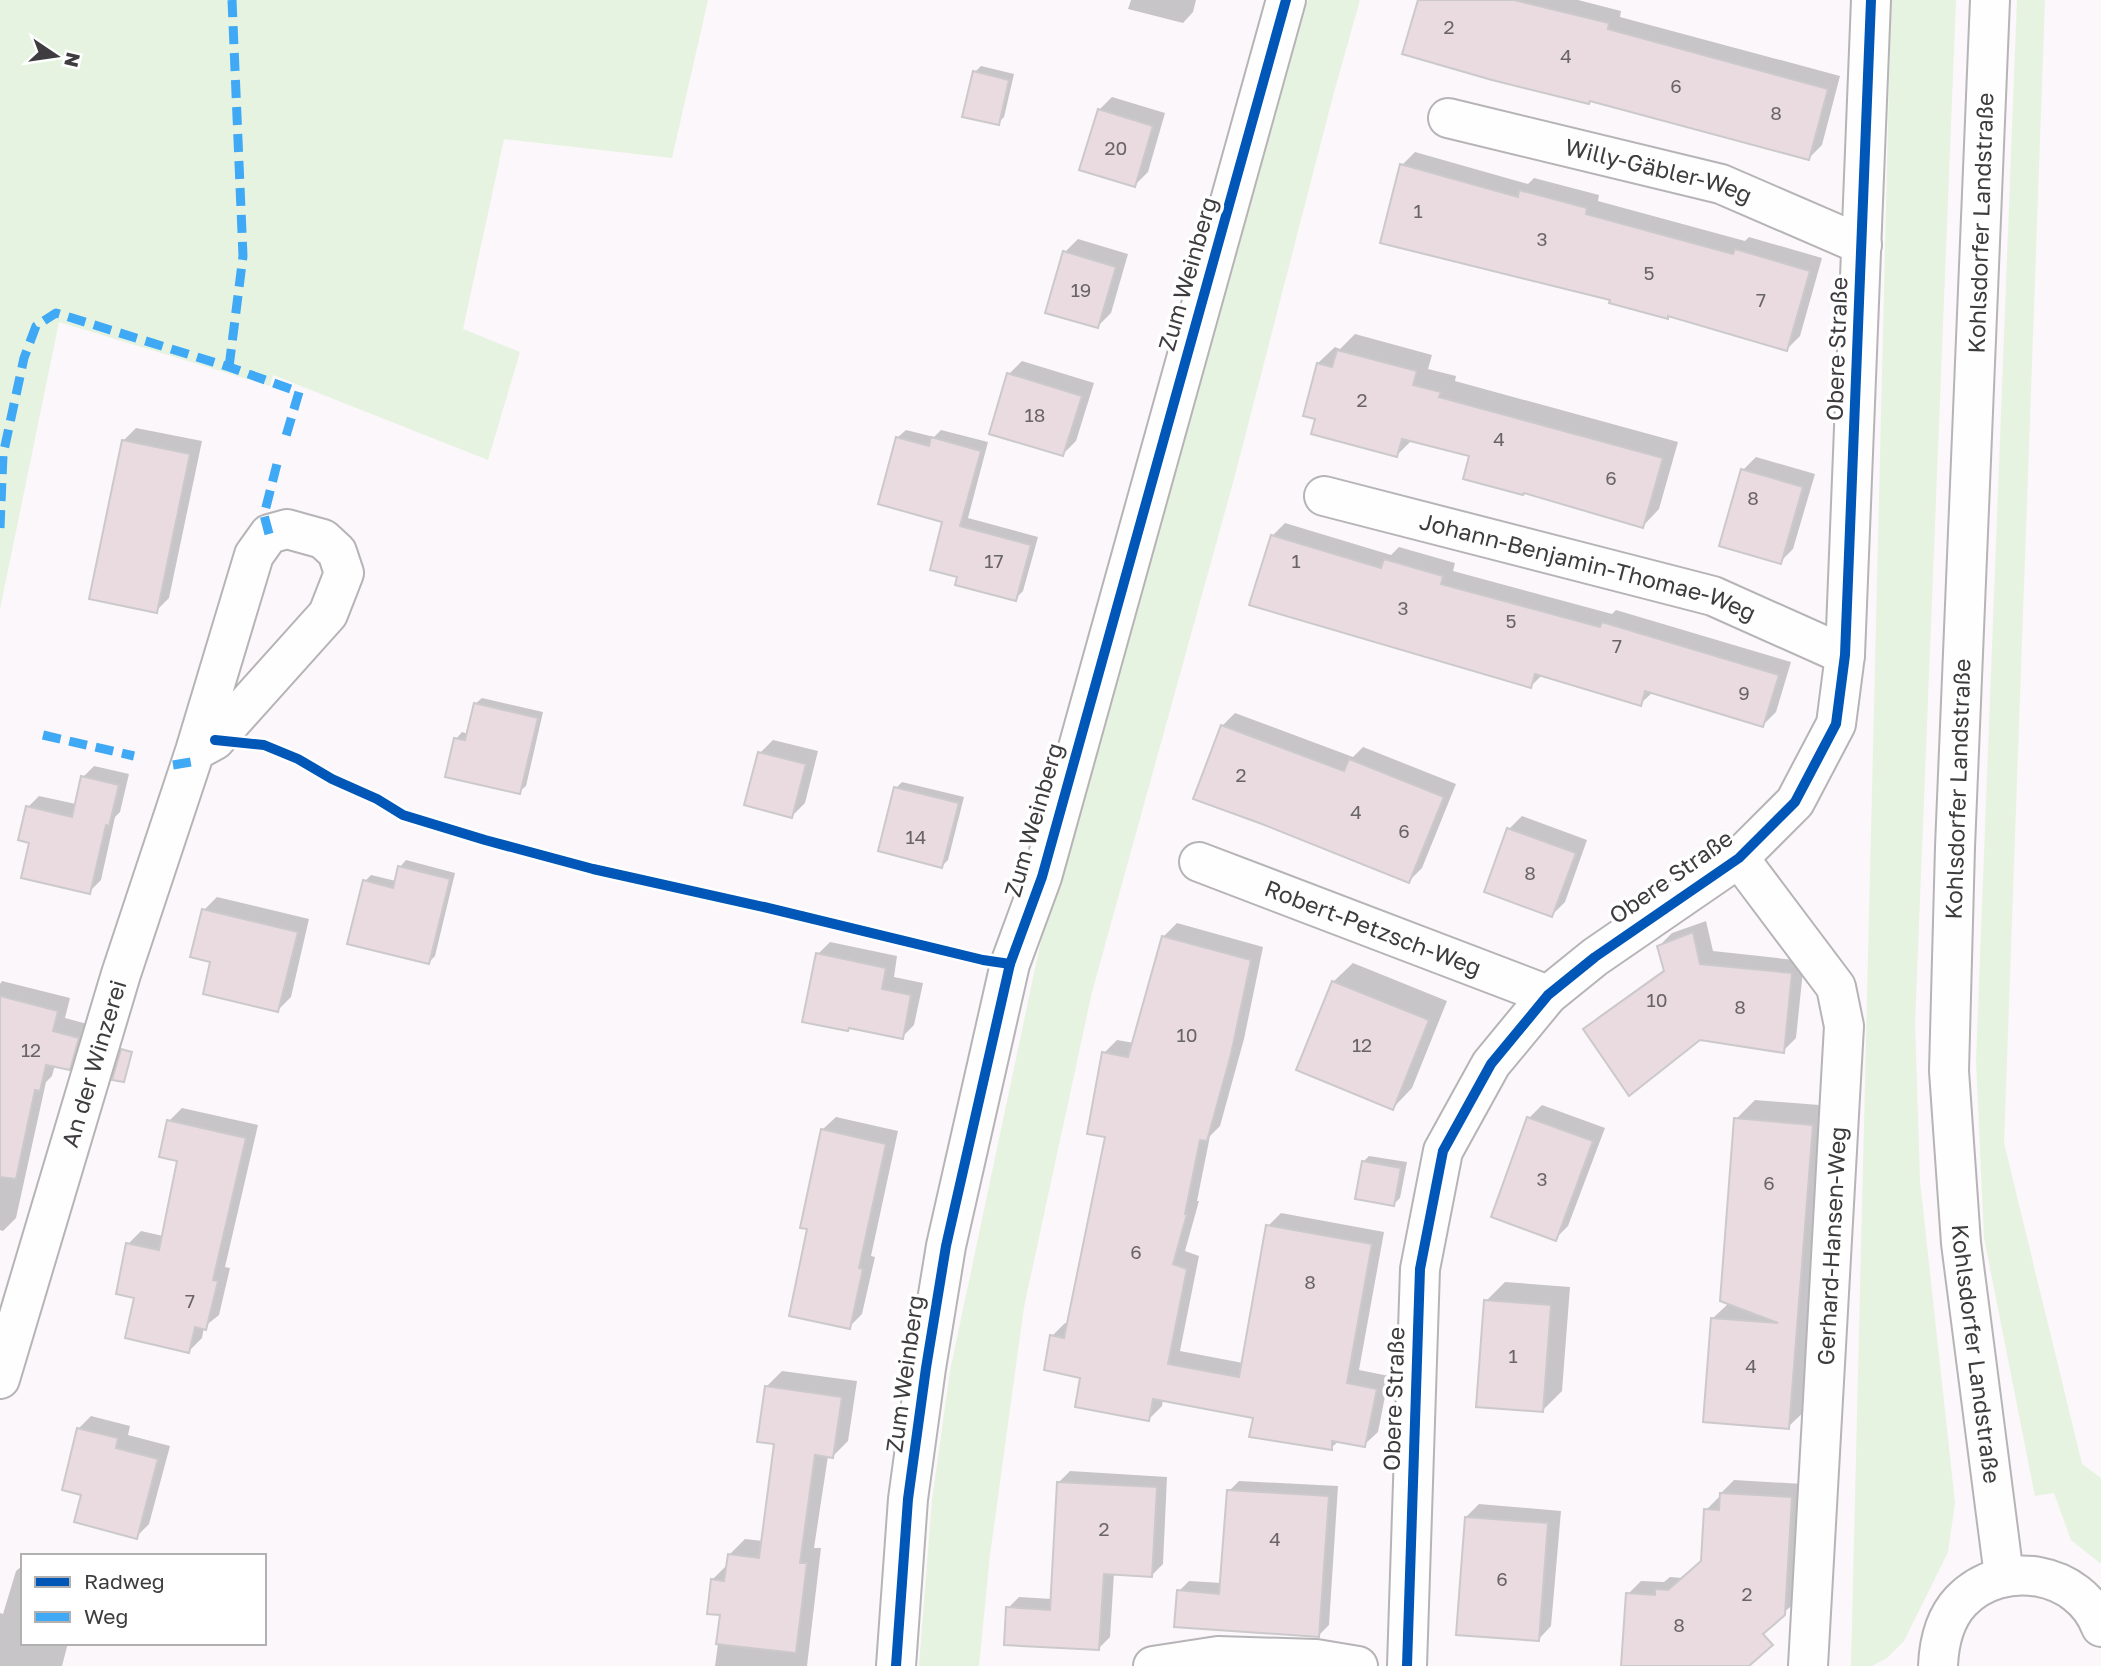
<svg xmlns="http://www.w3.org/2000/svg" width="2101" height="1666" viewBox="0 0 2101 1666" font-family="'Golos Text',sans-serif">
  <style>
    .green { fill: #e6f3e0 }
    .shadow { fill: #0003 }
    .building { fill: #eadbe1; stroke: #ccc9cb; stroke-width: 2 }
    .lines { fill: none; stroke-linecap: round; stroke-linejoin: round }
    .minor-casing { stroke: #b6b4b6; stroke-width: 42 }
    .minor { stroke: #fefefe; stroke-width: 38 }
    .quiet { stroke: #3fa9f5; stroke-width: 9; stroke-dasharray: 18 9; stroke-linecap: butt }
    .cycleway-casing { stroke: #fff; stroke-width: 15 }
    .cycleway { stroke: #0057b8; stroke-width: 10 }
    .labels { text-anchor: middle; stroke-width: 7; stroke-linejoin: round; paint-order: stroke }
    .number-label { font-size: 19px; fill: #696467 }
    .street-label { font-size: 23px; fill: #3e3c3e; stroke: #fff }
  </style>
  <rect width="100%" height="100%" fill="#fbf7fa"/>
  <g class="green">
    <path d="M0,0H708L672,158L504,139L463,329L520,352L488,460L273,375L270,386L59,322L0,609Z"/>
    <path d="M1308,0H1360L1334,92L1234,479L1092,992L1024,1307L990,1555L979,1666H919L932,1500L950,1371L1040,945Z"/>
    <path d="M1891,0H1956L1915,1024L1920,1181L1955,1503L1948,1552L1904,1641L1887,1658L1872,1666H1851Z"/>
    <path d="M2017,0H2045L2004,1143L2082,1464L2101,1478V1564L2071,1540L2054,1493L2035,1496L1984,1238L1976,1061Z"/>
  </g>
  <g class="shadow">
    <path d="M1131,0H1196L1193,12L1183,23L1128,9Z"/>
    <path d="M1420,0H1578L1621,11L1620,17L1840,76L1822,145L1809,158Z"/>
    <path d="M981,66L1014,74L1004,117L998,123L975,72Z"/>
    <path d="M1112,97L1165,113L1148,172L1135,185L1099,110Z"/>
    <path d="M1415,152L1528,184L1534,178L1599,195L1598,201L1745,241L1749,237L1822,258L1800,336L1787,349L1670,315L1667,317L1612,299L1402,165Z"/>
    <path d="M1078,239L1128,254L1111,313L1098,326L1065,252Z"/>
    <path d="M1355,334L1432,355L1428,369L1456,376L1455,381L1678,442L1659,509L1643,526L1471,455L1412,440L1397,455L1317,418L1318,363L1335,347L1340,349Z"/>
    <path d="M1022,361L1094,383L1076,441L1063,454L1009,374Z"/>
    <path d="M136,428L202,441L169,598L156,611L123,441Z"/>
    <path d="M906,430L934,437L941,430L988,442L968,518L1038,537L1023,591L1015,599L959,576L945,520L897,438Z"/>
    <path d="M1756,457L1815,474L1793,549L1780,562L1743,470Z"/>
    <path d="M1285,523L1391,555L1399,547L1455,563L1453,571L1612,614L1616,610L1791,662L1776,712L1763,725L1653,692L1640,704L1542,675L1531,686L1272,536Z"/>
    <path d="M482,698L543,712L526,786L519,792L456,739L462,732L468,734L475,704Z"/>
    <path d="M1235,713L1353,757L1363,747L1456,784L1422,868L1409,881L1222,726Z"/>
    <path d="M773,740L818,751L805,803L792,816L760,753Z"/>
    <path d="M94,766L129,774L120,812L115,817L101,880L89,892L31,841L28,807L39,796L76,804L83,777Z"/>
    <path d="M902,782L964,797L948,860L942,866L896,788Z"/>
    <path d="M1522,816L1587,840L1565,902L1552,915L1509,829Z"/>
    <path d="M406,860L455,873L435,956L429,962L365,881L371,875L396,881L400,867Z"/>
    <path d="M217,897L309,919L291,997L278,1010L212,961L204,910Z"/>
    <path d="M1706,921L1713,951L1804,961L1796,1038L1783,1051L1699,1038L1585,1030L1598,1017L1665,969L1659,946L1672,933Z"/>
    <path d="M1177,923L1263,947L1244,1039L1220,1126L1210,1136L1197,1201H1199L1185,1251L1199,1256L1180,1351L1243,1363L1268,1226L1281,1213L1384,1232L1359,1370L1389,1376L1378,1432L1364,1445L1339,1441L1331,1448L1255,1417L1163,1399L1162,1406L1149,1419L1082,1377L1052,1336L1065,1323H1069L1107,1136L1104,1053L1117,1040L1134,1043L1163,937Z"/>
    <path d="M830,942L897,956L894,977L923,983L914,1025L902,1037L851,1026L848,1029L818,954Z"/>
    <path d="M1353,963L1447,1001L1412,1088L1393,1108L1333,982Z"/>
    <path d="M2,981L70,998L65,1018L91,1025L82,1055L69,1068L55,1065L52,1076L46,1082L16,1218L3,1231L0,1230V984Z"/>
    <path d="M1755,1100L1832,1106L1808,1408L1788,1427L1713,1318L1729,1303L1736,1119Z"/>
    <path d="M1542,1105L1605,1128L1568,1226L1555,1239L1493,1216L1529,1118Z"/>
    <path d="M182,1108L258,1125L225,1267L230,1268L219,1315L204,1327L202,1338L189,1351L136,1297L128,1244L141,1231L163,1236L179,1159L169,1121Z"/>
    <path d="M836,1117L898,1131L871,1256L875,1257L862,1314L849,1327L809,1228L822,1130Z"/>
    <path d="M1369,1156L1407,1162L1400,1198L1394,1204L1363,1162Z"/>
    <path d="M1505,1282L1570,1287L1562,1391L1542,1411L1486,1301Z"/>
    <path d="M782,1371L857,1381L848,1441L833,1456H828L814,1548H821L807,1666H715L722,1614L712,1580L728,1564L729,1555L745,1539L763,1541L776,1443L767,1386Z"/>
    <path d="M91,1416L130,1426L128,1435L170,1446L149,1524L136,1537L83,1494L78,1429Z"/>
    <path d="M1070,1471L1167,1477L1163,1564L1152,1575L1114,1573L1110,1637L1099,1648L1008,1608L1019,1597L1052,1599L1059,1482Z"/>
    <path d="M1734,1480L1804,1484L1798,1600L1724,1666H1653L1628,1594L1641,1581L1664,1582L1670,1577L1683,1578L1703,1560L1706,1510L1719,1497H1721V1493Z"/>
    <path d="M1239,1481L1338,1486L1329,1625L1319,1635L1179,1591L1189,1581L1222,1583L1229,1491Z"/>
    <path d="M1479,1504L1561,1511L1551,1626L1538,1640L1466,1517Z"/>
    <path d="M23,1565V1643H68L62,1666H0V1613L3,1614L16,1571Z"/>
  </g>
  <g class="building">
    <path d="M1418,0H1514L1609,23L1608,29L1828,89L1809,160L1590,101L1589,104L1492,80L1402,54Z"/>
    <path d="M973,71L1009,80L999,125L962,117Z"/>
    <path d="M1098,109L1153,126L1135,187L1079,170Z"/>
    <path d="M1400,164L1518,197L1519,190L1587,208L1586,214L1733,254L1735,249L1810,271L1787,351L1668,316V319L1609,303L1610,300L1380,243Z"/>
    <path d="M1063,251L1116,267L1098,328L1045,313Z"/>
    <path d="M1337,350L1417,371L1413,385L1441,392L1439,397L1663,458L1643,528L1524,493L1523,495L1463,479L1469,456L1402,439L1397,457L1311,434L1315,419L1303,416L1317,363L1332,367Z"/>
    <path d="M1007,373L1082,396L1063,456L989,434Z"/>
    <path d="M896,437L929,446L931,437L981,451L960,526L1031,545L1016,601L955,585L957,577L930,570L942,522L878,504Z"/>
    <path d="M122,440L190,454L157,613L89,599Z"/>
    <path d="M1741,469L1803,487L1781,564L1719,546Z"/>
    <path d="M1271,535L1381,568L1384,559L1443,576L1441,584L1600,627L1602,622L1779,675L1763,727L1645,691L1641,706L1535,674L1531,688L1249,605Z"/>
    <path d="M474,703L538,718L520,794L445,777L454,738L465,740Z"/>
    <path d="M1221,725L1344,771L1349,759L1444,797L1409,883L1262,824L1193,799Z"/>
    <path d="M758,752L806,764L792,818L744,805Z"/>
    <path d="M81,776L119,785L109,826L106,825L90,894L21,878L29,843L18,840L26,806L72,817Z"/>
    <path d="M894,787L959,803L942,868L878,851Z"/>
    <path d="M1507,828L1576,853L1552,917L1484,892Z"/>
    <path d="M398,866L450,879L429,964L347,944L363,880L393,888Z"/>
    <path d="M202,909L298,932L278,1012L203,994L210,962L190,957Z"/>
    <path d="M1693,932L1700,964L1792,973L1784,1053L1700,1040L1629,1096L1583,1029L1664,971L1657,946Z"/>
    <path d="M1162,936L1251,960L1231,1054L1207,1141L1200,1140L1185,1214H1187L1173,1264L1187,1269L1168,1364L1239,1377L1266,1225L1372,1244L1347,1383L1377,1389L1365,1447L1332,1441V1450L1249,1437L1253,1418L1153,1399L1149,1421L1075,1407L1080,1378L1044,1370L1050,1335L1064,1338L1105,1137L1087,1134L1102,1052L1128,1057Z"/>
    <path d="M816,953L886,968L882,989L911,995L903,1039L849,1028L848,1031L802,1022Z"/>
    <path d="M1332,981L1429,1020L1393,1110L1296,1070Z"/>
    <path d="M0,996L58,1011L53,1031L79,1038L70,1070L46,1065L40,1091L35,1090L16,1179L0,1177Z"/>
    <path d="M121,1049L132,1052L124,1082L112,1080Z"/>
    <path d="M1527,1117L1593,1141L1556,1241L1491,1217Z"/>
    <path d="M1734,1118L1813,1125L1789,1429L1703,1422L1711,1318L1778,1323L1720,1301Z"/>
    <path d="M167,1120L246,1138L213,1280L218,1281L206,1330L195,1327L189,1353L125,1338L134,1298L116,1294L126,1243L159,1250L177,1161L159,1157Z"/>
    <path d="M821,1129L886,1144L859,1268L863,1269L850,1329L789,1316L807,1229L800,1228Z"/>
    <path d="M1362,1161L1401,1168L1394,1206L1355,1199Z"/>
    <path d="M1484,1300L1551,1305L1543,1412L1476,1407Z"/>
    <path d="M765,1386L842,1397L833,1458L815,1455L800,1563H807L796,1653L716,1644L720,1615L707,1614L711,1579L724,1581L728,1554L759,1558L774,1444L757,1442Z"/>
    <path d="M77,1428L118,1438L116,1448L158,1459L137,1539L74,1522L81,1495L62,1490Z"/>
    <path d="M1057,1482L1157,1487L1152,1577L1104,1574L1099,1650L1004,1645L1006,1607L1050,1610Z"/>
    <path d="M1227,1490L1329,1496L1319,1637L1174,1627L1177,1590L1219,1594Z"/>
    <path d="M1720,1493L1792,1497L1785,1615L1763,1634L1773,1645L1749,1666H1621L1626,1593L1655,1595V1589L1668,1590L1701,1561L1704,1509L1719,1510Z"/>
    <path d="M1465,1517L1548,1523L1539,1641L1456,1635Z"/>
  </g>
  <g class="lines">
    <defs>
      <g id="minor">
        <path id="s1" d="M1990,0L1955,847L1949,1071L1961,1243L2004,1576"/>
        <path id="s2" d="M1448,118L1721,184L1862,245"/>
        <path id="s3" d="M1324,496L1713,596L1845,655"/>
        <path d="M1739,858L1836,987L1844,1026L1808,1666"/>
        <path id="s4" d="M1199,862L1548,995"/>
        <path id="s5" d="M0,1379L121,974L195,751L254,555L269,534L287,529L323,539L337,552L344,573L328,614L215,740L195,751"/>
        <path d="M896,1666L908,1499L926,1368L946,1246L1010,964L1042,877L1286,0"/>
        <path d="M1153,1666L1218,1656L1316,1659L1358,1666"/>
        <path d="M1407,1666L1420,1269L1443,1151L1491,1064L1548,995L1595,957L1739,858L1795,802L1836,724L1845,655L1871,0"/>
        <path d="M1938,1666C1939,1642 1944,1619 1961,1601C2002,1558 2080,1571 2101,1627"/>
      </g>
    </defs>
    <use href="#minor" class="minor-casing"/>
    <use href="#minor" class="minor"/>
    <g class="quiet">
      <path d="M229,367L243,256L232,0"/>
      <path d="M0,528L3,455L24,358L36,326L56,313L229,367L299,392L286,436"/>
      <path d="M269,534L264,515L278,460"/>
      <path d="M43,735L134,756"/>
      <path d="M173,765L191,762"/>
    </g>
    <defs>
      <g id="cycleway">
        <path d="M215,740L264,745L298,759L332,779L377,799L403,815L485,840L593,869L764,907L983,960L1010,964"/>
        <path d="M896,1666L908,1499L926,1368L946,1246L1010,964L1042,877L1286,0"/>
        <path d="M1407,1666L1420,1269L1443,1151L1491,1064L1548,995L1595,957L1739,858L1795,802L1836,724L1845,655L1871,0"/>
      </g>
    </defs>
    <use href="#cycleway" class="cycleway-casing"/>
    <use href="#cycleway" class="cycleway"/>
  </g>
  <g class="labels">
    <g class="number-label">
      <text x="1449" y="34">2</text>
      <text x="1566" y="63">4</text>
      <text x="1676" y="93">6</text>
      <text x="1776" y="120">8</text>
      <text x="1116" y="155">20</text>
      <text x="1418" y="218">1</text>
      <text x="1542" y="246">3</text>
      <text x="1649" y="280">5</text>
      <text x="1081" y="297">19</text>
      <text x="1761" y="307">7</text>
      <text x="1362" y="407">2</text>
      <text x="1035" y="422">18</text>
      <text x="1499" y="446">4</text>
      <text x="1611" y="485">6</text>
      <text x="1753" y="505">8</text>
      <text x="994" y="568">17</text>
      <text x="1296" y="568">1</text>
      <text x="1403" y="615">3</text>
      <text x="1511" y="628">5</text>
      <text x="1617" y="653">7</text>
      <text x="1744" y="700">9</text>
      <text x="1241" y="782">2</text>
      <text x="1356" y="819">4</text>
      <text x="1404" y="838">6</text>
      <text x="916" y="844">14</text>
      <text x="1530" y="880">8</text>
      <text x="1657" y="1007">10</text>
      <text x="1740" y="1014">8</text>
      <text x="1187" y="1042">10</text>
      <text x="1362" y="1052">12</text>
      <text x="31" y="1057">12</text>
      <text x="1542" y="1186">3</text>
      <text x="1769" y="1190">6</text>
      <text x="1136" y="1259">6</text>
      <text x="1310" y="1289">8</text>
      <text x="190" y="1308">7</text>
      <text x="1513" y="1363">1</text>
      <text x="1751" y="1373">4</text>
      <text x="1104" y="1536">2</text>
      <text x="1275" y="1546">4</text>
      <text x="1502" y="1586">6</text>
      <text x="1747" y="1601">2</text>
      <text x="1679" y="1632">8</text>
    </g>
    <g class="street-label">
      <text dy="8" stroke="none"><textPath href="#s2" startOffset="217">Willy-Gäbler-Weg</textPath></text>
      <text transform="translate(1981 223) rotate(-88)" y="8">Kohlsdorfer Landstraße</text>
      <text transform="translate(1188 274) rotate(-74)" y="8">Zum Weinberg</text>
      <text transform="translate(1837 349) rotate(-88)" y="8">Obere Straße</text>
      <text dy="8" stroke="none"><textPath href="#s3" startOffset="273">Johann-Benjamin-Thomae-Weg</textPath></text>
      <text transform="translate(1958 789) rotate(-88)" y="8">Kohlsdorfer Landstraße</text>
      <text transform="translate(1034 820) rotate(-74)" y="8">Zum Weinberg</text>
      <text transform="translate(1671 877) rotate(-35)" y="8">Obere Straße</text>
      <text dy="8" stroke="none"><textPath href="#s4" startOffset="186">Robert-Petzsch-Weg</textPath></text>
      <text dy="8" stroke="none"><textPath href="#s5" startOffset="329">An der Winzerei</textPath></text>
      <text transform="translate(1832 1246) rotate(-87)" y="8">Gerhard-Hansen-Weg</text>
      <text dy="8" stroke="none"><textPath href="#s1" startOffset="1356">Kohlsdorfer Landstraße</textPath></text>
      <text transform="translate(905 1374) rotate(-82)" y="8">Zum Weinberg</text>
      <text transform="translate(1394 1399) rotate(-88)" y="8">Obere Straße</text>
    </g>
  </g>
  <rect x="21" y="1554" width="245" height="91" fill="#ffffff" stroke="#b2b1b2" stroke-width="2"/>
  <rect x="35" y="1577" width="35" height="10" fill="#0057b8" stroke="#b2b1b2" stroke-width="2"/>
  <text x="84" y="1589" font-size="21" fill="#3e3c3e">Radweg</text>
  <rect x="35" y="1612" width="35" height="10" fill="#3fa9f5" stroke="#b2b1b2" stroke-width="2"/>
  <text x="84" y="1624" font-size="21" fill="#3e3c3e">Weg</text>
  <g transform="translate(56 56) rotate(103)" stroke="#ffffff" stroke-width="5" paint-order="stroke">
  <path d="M0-5L12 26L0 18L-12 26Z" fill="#3e3c3e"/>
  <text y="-10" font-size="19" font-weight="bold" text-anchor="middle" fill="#3e3c3e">N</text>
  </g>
</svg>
